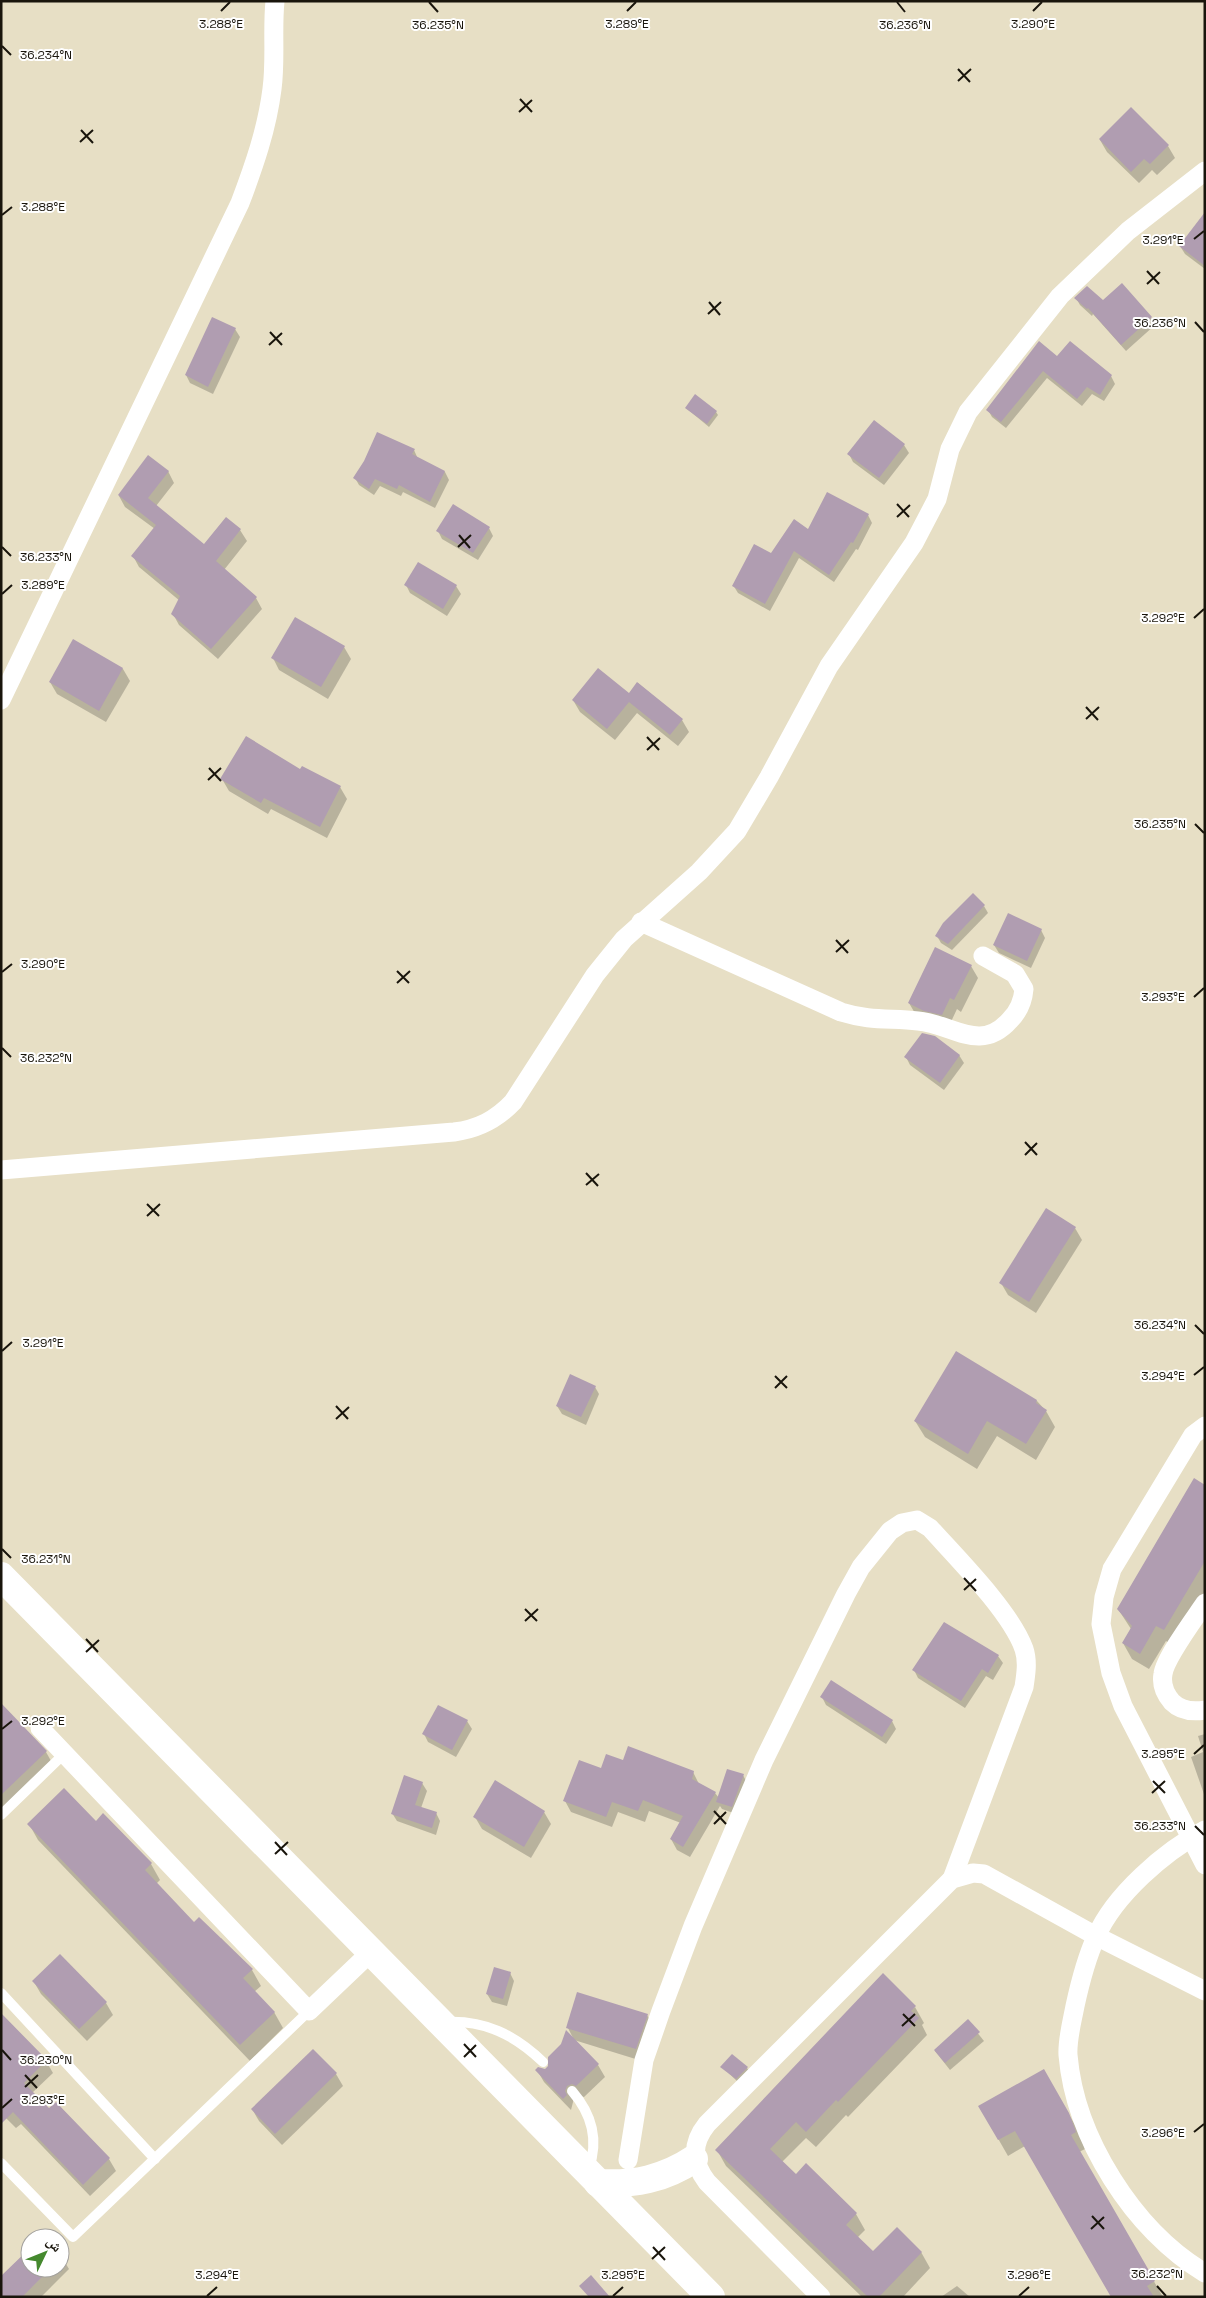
<svg xmlns="http://www.w3.org/2000/svg" width="1206" height="2298" viewBox="0 0 1206 2298" font-family="'Space Grotesk','Noto Naskh Arabic',sans-serif">
  <style>
    .shadow { fill: #0003 }
    .building { fill: #b09db1 }
    .lines { fill: none; stroke-linecap: round; stroke-linejoin: round }
    .lane { stroke: #fff; stroke-width: 10 }
    .street { stroke: #fff; stroke-width: 19 }
    .primary { stroke: #fff; stroke-width: 28 }
    .ticks { fill: none; stroke: #19150c; stroke-width: 2 }
    .ticks-label { font-size: 12px; text-anchor: middle; fill: #19150c; stroke: #fff; stroke-width: 4; stroke-linejoin: round; paint-order: stroke }
  </style>
  <rect width="100%" height="100%" fill="#e7dfc5"/>
  <g class="shadow">
    <path d="M1100,140L1168,146L1175,158L1157,175L1152,170L1139,183L1107,152Z"/>
    <path d="M1205,223V269L1185,254L1180,246Z"/>
    <path d="M1076,298L1103,301L1151,318L1155,325L1126,351L1093,314L1092,316L1080,305Z"/>
    <path d="M235,329L240,337L213,394L190,383L186,375Z"/>
    <path d="M1058,358L1111,376L1115,384L1104,401L1092,394L1082,406L1047,378L1006,428L992,417L988,410Z"/>
    <path d="M686,408L716,412L718,415L709,427Z"/>
    <path d="M904,445L909,453L884,485L853,462L849,454Z"/>
    <path d="M414,450L418,459L445,472L449,480L435,508L403,492L401,496L380,486L374,495L359,485L355,478Z"/>
    <path d="M168,471L174,483L156,506L204,545L226,518L240,530L247,541L224,570L256,598L262,609L218,659L179,625L173,614L180,601L139,567L133,556L155,529L125,507L119,496Z"/>
    <path d="M868,515L872,523L858,550L856,549L834,582L799,558L770,611L738,593L733,585L772,555L809,530Z"/>
    <path d="M489,528L493,536L478,560L442,539L438,531Z"/>
    <path d="M406,585L456,586L461,594L447,616L410,593Z"/>
    <path d="M74,641L123,669L130,681L106,722L57,694L50,682Z"/>
    <path d="M344,647L351,659L328,699L279,670L273,658Z"/>
    <path d="M638,683L682,720L689,732L678,746L637,713L615,740L580,712L573,700L629,694Z"/>
    <path d="M222,779L340,787L347,799L327,838L271,809L268,814L229,791Z"/>
    <path d="M984,906L988,913L952,950L941,943L937,936Z"/>
    <path d="M1041,930L1045,938L1031,968L999,953L994,945Z"/>
    <path d="M971,966L978,978L961,1012L957,1009L949,1026L916,1015L909,1003Z"/>
    <path d="M959,1055L964,1063L944,1090L910,1065L906,1057Z"/>
    <path d="M1075,1228L1082,1240L1036,1313L1008,1295L1001,1283Z"/>
    <path d="M595,1387L599,1394L586,1425L562,1414L557,1406Z"/>
    <path d="M1037,1401L1046,1411L1055,1427L1036,1460L997,1436L977,1469L925,1437L915,1421Z"/>
    <path d="M1205,1486V1592L1173,1646L1166,1641L1149,1669L1132,1659L1123,1643L1131,1629L1118,1609Z"/>
    <path d="M998,1656L1003,1663L993,1680L986,1676L965,1708L918,1678L914,1670Z"/>
    <path d="M822,1697L892,1721L896,1729L886,1744L826,1705Z"/>
    <path d="M1,1705L46,1752L55,1768L1,1819Z"/>
    <path d="M467,1721L472,1729L456,1757L428,1742L424,1734Z"/>
    <path d="M1205,1734V1797L1191,1757L1203,1752L1198,1736Z"/>
    <path d="M624,1762L693,1772L699,1784L715,1793L719,1798L743,1775L747,1783L736,1814L722,1809L720,1806L690,1857L677,1850L671,1839L681,1823L649,1811L645,1822L618,1812L612,1827L571,1812L565,1801L602,1770Z"/>
    <path d="M422,1783L427,1791L421,1808L436,1813L440,1821L436,1835L397,1821L392,1813Z"/>
    <path d="M544,1812L551,1824L531,1858L482,1829L475,1817Z"/>
    <path d="M96,1822L151,1864L160,1880L156,1884L194,1923L219,1939L221,1938L252,1970L261,1986L254,1992L274,2012L283,2028L250,2061L38,1840L29,1824Z"/>
    <path d="M60,1956L106,2003L113,2015L87,2041L41,1994L34,1982Z"/>
    <path d="M510,1973L514,1981L507,2006L492,2002L487,1994Z"/>
    <path d="M915,2007L924,2023L922,2025L927,2035L848,2117L846,2115L816,2147L806,2138L782,2162L796,2176L856,2214L865,2230L857,2238L873,2253L921,2252L930,2268L903,2297H862L726,2166L717,2150Z"/>
    <path d="M2,2015L46,2061L53,2073L32,2093L49,2110L56,2103L109,2159L116,2171L90,2196L21,2124L16,2128L1,2113Z"/>
    <path d="M647,2015L654,2027L642,2061L574,2040L568,2028Z"/>
    <path d="M968,2021L984,2041L950,2070L935,2051Z"/>
    <path d="M313,2050L336,2074L343,2086L282,2145L259,2121L252,2109Z"/>
    <path d="M598,2065L605,2077L584,2097L579,2096L574,2098L571,2110L544,2082L537,2070Z"/>
    <path d="M722,2067L747,2068L749,2071L738,2082Z"/>
    <path d="M1044,2071L1078,2130L1085,2149L1079,2152L1163,2297H1113L1025,2146L1008,2156L980,2107Z"/>
    <path d="M30,2250V2268H60V2254L69,2269L41,2297H1Z"/>
    <path d="M957,2286L970,2297H941Z"/>
  </g>
  <g class="building">
    <path d="M1131,107L1169,145L1150,164L1144,159L1131,172L1099,139Z"/>
    <path d="M1205,212V266L1179,246Z"/>
    <path d="M1122,283L1152,317L1121,345L1088,308L1087,309L1074,298L1087,286L1103,300Z"/>
    <path d="M212,317L236,328L208,387L185,375Z"/>
    <path d="M1039,341L1057,356L1070,341L1112,375L1100,395L1087,387L1077,399L1043,371L1001,422L986,410Z"/>
    <path d="M695,394L717,411L707,424L685,408Z"/>
    <path d="M874,420L905,444L879,478L847,454Z"/>
    <path d="M377,432L415,449L412,454L445,471L430,502L399,485L397,489L375,479L369,489L353,478L364,461Z"/>
    <path d="M148,455L169,471L148,498L204,544L226,517L241,529L216,561L257,597L211,649L171,614L180,596L131,556L156,525L118,495Z"/>
    <path d="M827,492L869,514L853,543L851,542L829,575L794,551L765,604L732,586L754,544L771,553L794,519L808,529Z"/>
    <path d="M453,504L490,527L473,553L436,531Z"/>
    <path d="M418,562L457,585L443,609L404,585Z"/>
    <path d="M295,617L345,646L321,687L271,658Z"/>
    <path d="M73,639L123,668L99,711L49,682Z"/>
    <path d="M598,668L629,693L637,682L683,719L670,735L629,702L607,729L572,700Z"/>
    <path d="M246,736L300,769L302,766L341,786L320,827L264,798L261,803L220,779Z"/>
    <path d="M973,893L985,905L948,944L935,936L943,923Z"/>
    <path d="M1008,913L1042,929L1027,961L993,945Z"/>
    <path d="M935,947L972,965L954,1000L950,998L942,1015L924,1011L908,1003Z"/>
    <path d="M922,1033L935,1036L960,1055L940,1083L904,1057Z"/>
    <path d="M1046,1208L1076,1227L1029,1302L999,1283Z"/>
    <path d="M956,1351L1037,1400L1036,1403L1047,1410L1026,1444L987,1421L968,1454L914,1421Z"/>
    <path d="M570,1374L596,1386L581,1417L556,1406Z"/>
    <path d="M1194,1478L1205,1485V1561L1164,1630L1156,1626L1140,1654L1122,1643L1132,1626L1117,1609Z"/>
    <path d="M944,1622L999,1655L988,1673L982,1669L961,1701L912,1670Z"/>
    <path d="M831,1680L893,1720L882,1737L820,1697Z"/>
    <path d="M1,1703L47,1751L1,1795Z"/>
    <path d="M438,1705L468,1720L452,1750L422,1734Z"/>
    <path d="M628,1746L694,1771L692,1779L716,1792L683,1847L670,1839L683,1816L643,1800L638,1811L612,1802L606,1817L563,1801L579,1760L601,1768L606,1754L623,1760Z"/>
    <path d="M727,1769L744,1774L732,1807L716,1802Z"/>
    <path d="M404,1775L423,1782L415,1805L437,1812L432,1828L391,1814Z"/>
    <path d="M495,1780L545,1811L524,1847L473,1817Z"/>
    <path d="M64,1788L96,1821L103,1813L152,1863L145,1870L194,1922L199,1917L253,1969L243,1978L275,2012L240,2045L27,1824Z"/>
    <path d="M60,1954L107,2002L79,2029L32,1981Z"/>
    <path d="M494,1967L511,1972L503,1999L486,1994Z"/>
    <path d="M883,1973L916,2006L911,2011L919,2018L838,2102L836,2100L806,2132L796,2122L770,2149L796,2174L806,2163L857,2213L846,2225L873,2251L897,2227L922,2252L879,2297H868L715,2150Z"/>
    <path d="M577,1992L648,2014L636,2049L566,2028Z"/>
    <path d="M1,2013L47,2060L24,2083L49,2108L56,2102L110,2158L83,2185L13,2112L1,2124Z"/>
    <path d="M968,2019L980,2032L945,2063L934,2050Z"/>
    <path d="M566,2030L599,2064L576,2086L572,2084L567,2086L565,2091L567,2095L563,2099L535,2070L538,2067L545,2069L548,2066V2057L561,2044Z"/>
    <path d="M313,2049L337,2073L275,2134L251,2109Z"/>
    <path d="M732,2054L748,2067L736,2079L720,2067Z"/>
    <path d="M1044,2069L1069,2113L1076,2132L1071,2135L1155,2281L1147,2286L1154,2297H1111L1015,2131L998,2140L978,2106Z"/>
    <path d="M30,2248V2268H51L22,2297H1V2276Z"/>
    <path d="M591,2275L610,2297H589L579,2286Z"/>
  </g>
  <g class="lines">
    <g class="lane">
      <path d="M1,1815L64,1754"/>
      <path d="M1,1993L155,2159"/>
      <path d="M445,2022C485,2020 515,2035 543,2062"/>
      <path d="M572,2091C591,2113 599,2139 589,2168"/>
      <path d="M1,2163L73,2237L309,2011"/>
    </g>
    <g class="street">
      <path d="M1,700L240,203C254,166 267,129 272,89C276,60 272,30 275,1"/>
      <path d="M641,922L841,1012C870,1021 889,1018 918,1021C953,1024 980,1054 1010,1020C1019,1011 1023,1001 1024,989L1015,974L983,956"/>
      <path d="M1,1170L454,1132C478,1129 496,1120 513,1102L595,975L624,939L699,872L737,831L769,777L829,666L914,543L937,499L950,449L968,412L1060,296L1128,231L1205,171"/>
      <path d="M1205,1426L1193,1435L1112,1569L1104,1597L1101,1624L1111,1673L1123,1706L1205,1865"/>
      <path d="M1205,1603C1195,1618 1165,1658 1163,1674C1161,1685 1165,1694 1172,1702C1181,1711 1193,1712 1205,1710"/>
      <path d="M40,1728L309,2011L371,1952"/>
      <path d="M1205,1830C1165,1851 1114,1895 1096,1937C1086,1959 1080,1983 1075,2006C1072,2022 1067,2040 1068,2055C1075,2138 1134,2231 1205,2273"/>
      <path d="M628,2160L644,2060L661,2011L693,1926L764,1760L846,1594L861,1567L890,1531L902,1523L917,1520L930,1528C957,1558 1011,1612 1024,1649C1028,1661 1026,1674 1024,1687L952,1879"/>
      <path d="M821,2297L707,2182C692,2162 691,2144 707,2124L952,1879L973,1873L984,1874L1096,1936L1205,1991"/>
    </g>
    <g class="primary">
      <path d="M1,1576L711,2297"/>
      <path d="M598,2183C634,2185 664,2179 694,2159"/>
    </g>
  </g>
  <path class="ticks" d="M429,2L438,12M897,2L905,12M221,11L230,2M627,11L636,2M1033,11L1042,2M2,46L11,55M958,69L970,82M958,81L971,69M520,99L532,112M519,112L532,100M81,130L93,143M80,142L93,130M2,215L12,207M1194,239L1204,231M1147,271L1159,284M1147,284L1160,272M709,302L720,315M708,314L721,302M1195,322L1204,332M270,332L282,345M269,345L282,333M897,504L909,517M897,517L910,505M459,535L470,548M2,547L11,556M458,547L471,535M2,594L12,585M1194,618L1204,609M1086,707L1098,720M1086,719L1099,707M647,737L659,750M647,750L660,738M209,768L221,781M208,780L221,768M1195,824L1204,833M836,940L848,953M836,952L849,940M397,971L409,983M2,972L12,964M397,983L410,971M1194,997L1204,988M2,1048L11,1057M1025,1142L1037,1155M1025,1155L1037,1143M586,1173L598,1186M586,1185L599,1174M147,1204L159,1216M147,1216L160,1204M1195,1325L1204,1334M2,1351L12,1342M1194,1375L1204,1367M775,1376L787,1388M775,1388L787,1376M336,1406L348,1419M336,1419L349,1407M2,1549L11,1558M964,1578L976,1591M964,1590L976,1579M525,1609L537,1621M525,1621L538,1609M86,1639L98,1652M86,1652L99,1640M2,1729L12,1721M1194,1754L1204,1745M1153,1781L1165,1793M1152,1793L1165,1781M714,1811L726,1824M714,1824L726,1812M1195,1826L1204,1835M275,1842L287,1855M275,1854L288,1842M903,2014L915,2026M902,2026L915,2014M464,2044L476,2057M2,2050L11,2060M464,2057L476,2045M25,2075L37,2088M25,2087L38,2075M2,2108L12,2099M1194,2132L1204,2124M1092,2216L1104,2229M1091,2229L1104,2217M653,2247L665,2260M652,2259L665,2247M1157,2286L1166,2296M207,2296L217,2287M613,2296L623,2287M1019,2296L1029,2287"/>
  <g class="ticks-label">
    <text x="221" y="28">3.288°E</text>
    <text x="627" y="28">3.289°E</text>
    <text x="1033" y="28">3.290°E</text>
    <text x="438" y="29">36.235°N</text>
    <text x="905" y="29">36.236°N</text>
    <text x="46" y="59">36.234°N</text>
    <text x="43" y="211">3.288°E</text>
    <text x="1163" y="244">3.291°E</text>
    <text x="1160" y="327">36.236°N</text>
    <text x="46" y="561">36.233°N</text>
    <text x="43" y="589">3.289°E</text>
    <text x="1163" y="622">3.292°E</text>
    <text x="1160" y="828">36.235°N</text>
    <text x="43" y="968">3.290°E</text>
    <text x="1163" y="1001">3.293°E</text>
    <text x="46" y="1062">36.232°N</text>
    <text x="1160" y="1329">36.234°N</text>
    <text x="43" y="1347">3.291°E</text>
    <text x="1163" y="1380">3.294°E</text>
    <text x="46" y="1563">36.231°N</text>
    <text x="43" y="1725">3.292°E</text>
    <text x="1163" y="1758">3.295°E</text>
    <text x="1160" y="1830">36.233°N</text>
    <text x="46" y="2064">36.230°N</text>
    <text x="43" y="2104">3.293°E</text>
    <text x="1163" y="2137">3.296°E</text>
    <text x="1157" y="2278">36.232°N</text>
    <text x="217" y="2279">3.294°E</text>
    <text x="623" y="2279">3.295°E</text>
    <text x="1029" y="2279">3.296°E</text>
  </g>
  <rect width="1206" height="2298" fill="none" stroke="#19150c" stroke-width="5"/>
  <g transform="translate(45 2253) rotate(47)"><circle r="24" fill="#ffffff" stroke="#a3a19e"/>
  <path d="M0-4L9 19L0 12L-9 19Z" fill="#45892e"/>
  <text y="-8" font-size="14" font-weight="bold" text-anchor="middle" fill="#19150c">ش</text>
  </g>
</svg>
